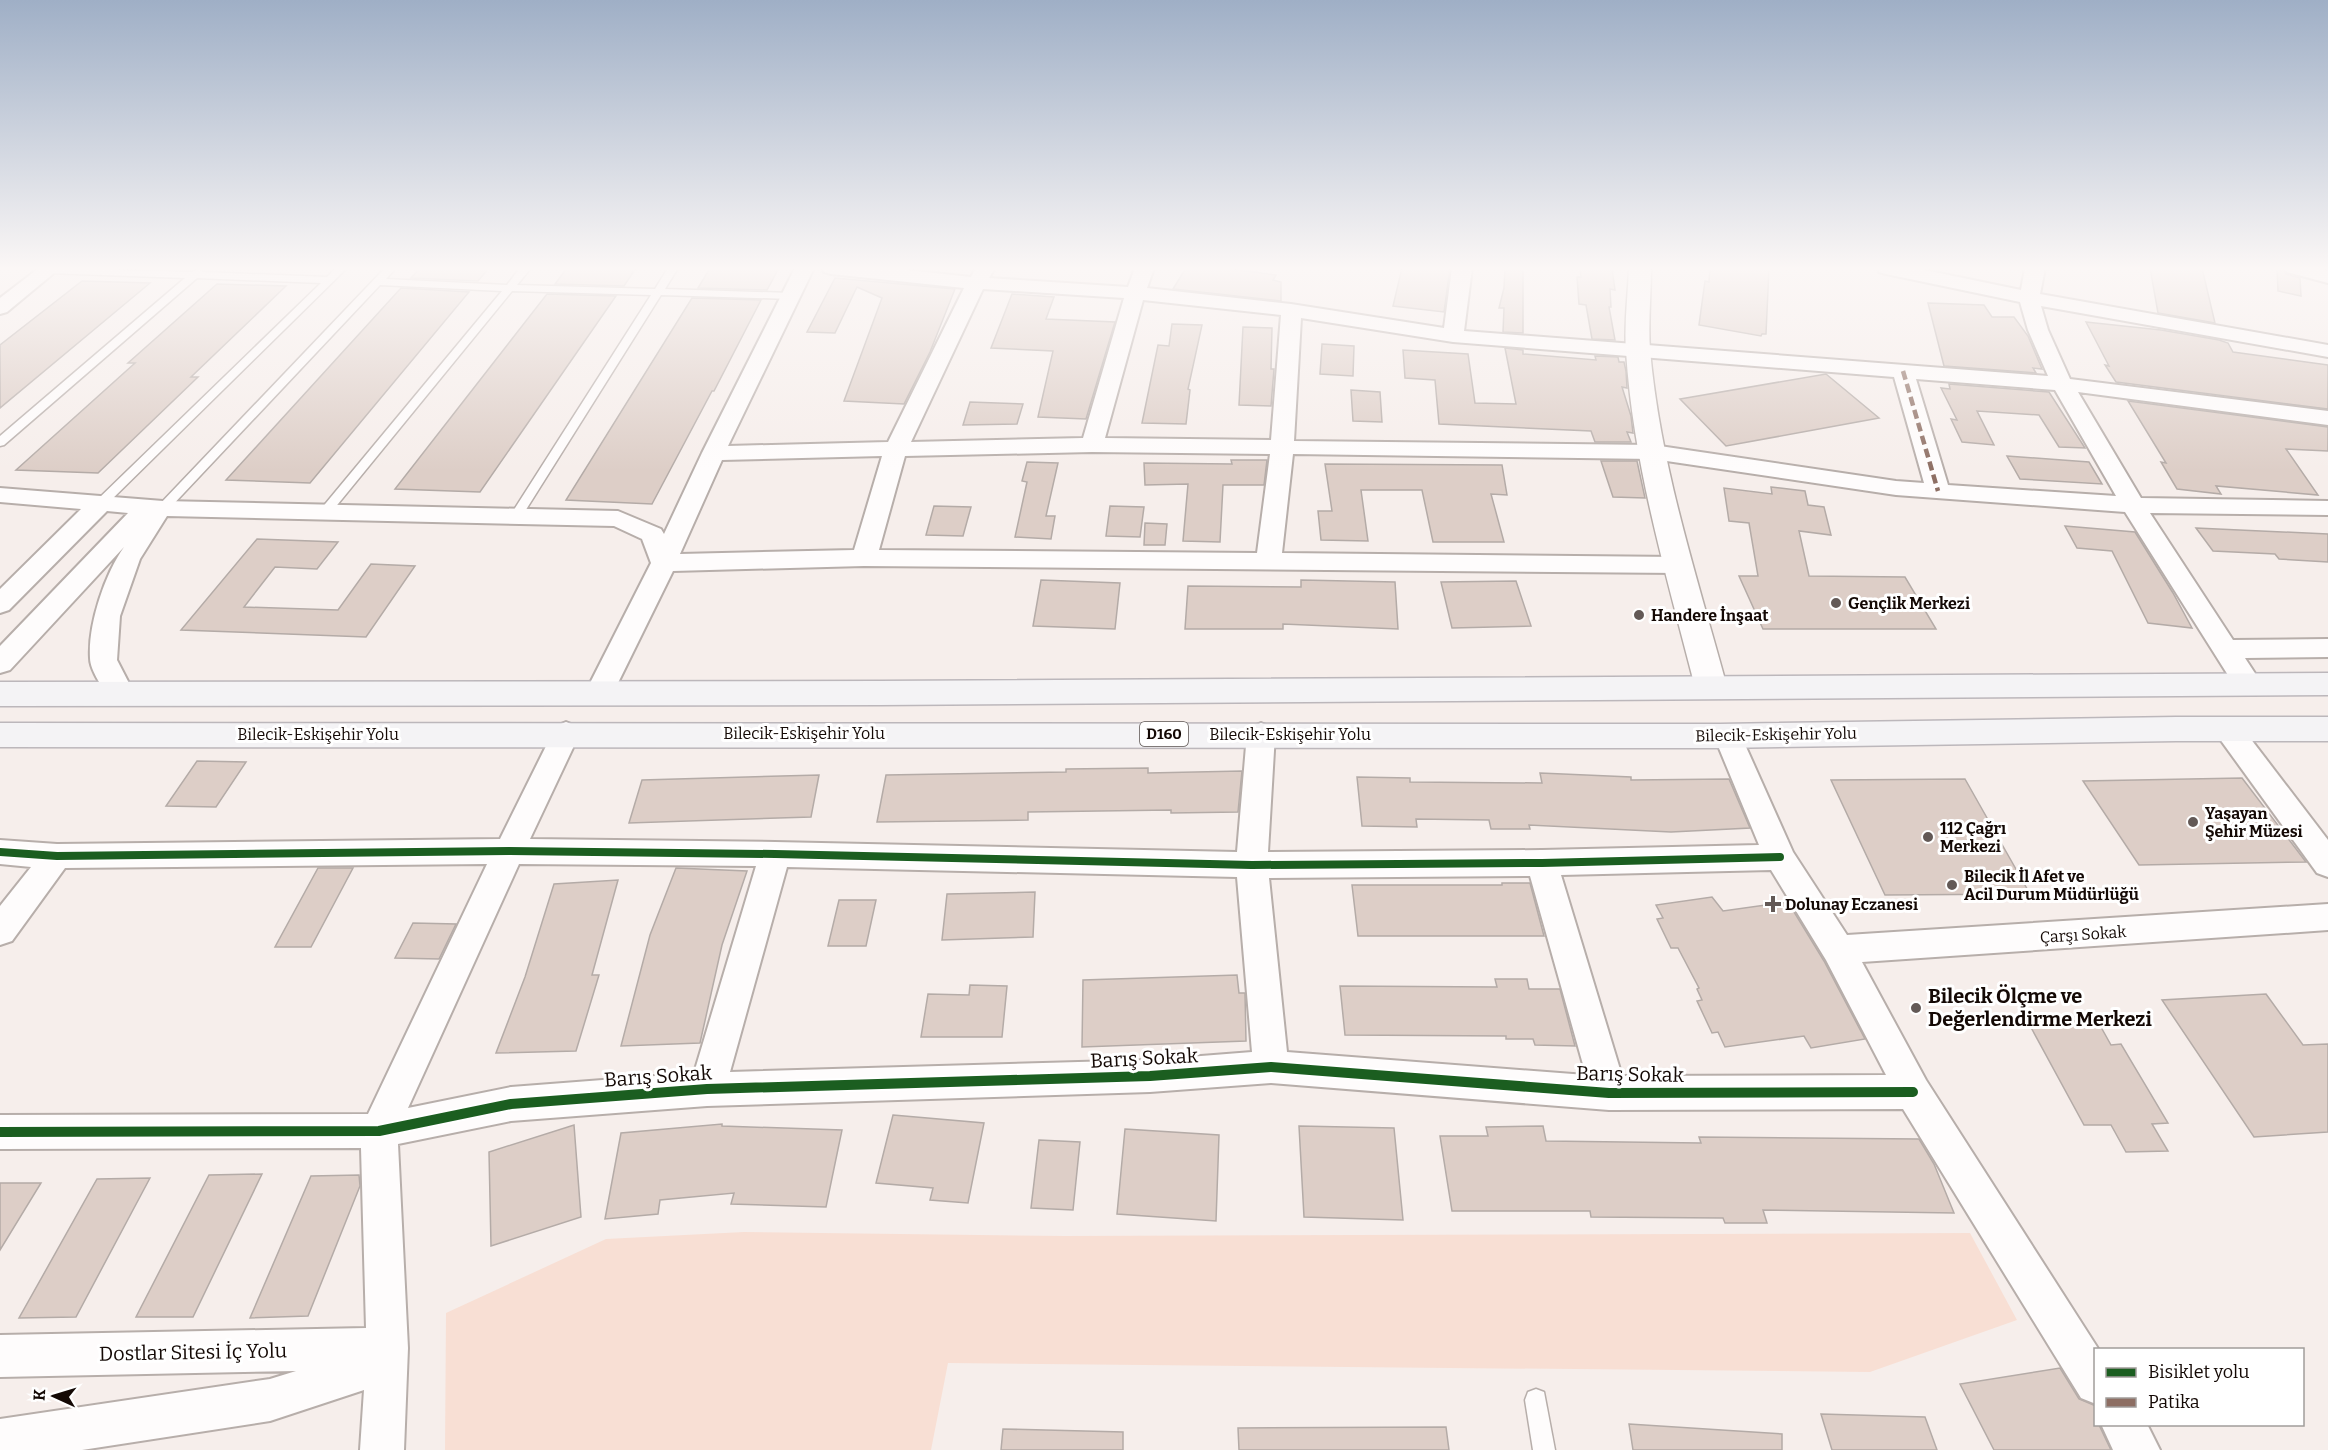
<svg xmlns="http://www.w3.org/2000/svg" width="2328" height="1450" viewBox="0 0 2328 1450" font-family="Bitter,serif">
  <style>
    .green { fill: #f8dfd4 }
    .building { fill: #ddcec7; stroke: #b4aba7; stroke-width: 1.5 }
    .lines { fill: none; stroke-linecap: round; stroke-linejoin: round }
    .service-casing { stroke: #b7aeaa; stroke-width: 3 }
    .minor-casing { stroke: #b7aeaa; stroke-width: 4 }
    .tertiary-casing { stroke: #b7aeaa; stroke-width: 3 }
    .primary-casing { stroke: #bcb7bb; stroke-width: 3 }
    .service { fill: #fefcfc; fill-rule: evenodd }
    .minor { fill: #fefcfc; fill-rule: evenodd }
    .tertiary { fill: #fefcfc; fill-rule: evenodd }
    .primary { fill: #f4f3f5; fill-rule: evenodd }
    .quiet { stroke: #8d6e63; stroke-width: 4.5; stroke-dasharray: 9 4.5; stroke-linecap: butt }
    .cycleway-far1-casing { stroke: #fff; stroke-width: 11 }
    .cycleway-casing { stroke: #fff; stroke-width: 14 }
    .cycleway-far1 { stroke: #1b5e20; stroke-width: 8 }
    .cycleway { stroke: #1b5e20; stroke-width: 10 }
    .poi-dot { fill: #635956; stroke: #fff; stroke-width: 2 }
    .labels { text-anchor: middle; stroke-width: 6; stroke-linejoin: round; paint-order: stroke }
    .shield { fill: #fff; stroke: #5a5350; stroke-width: 1.5 }
    .shield-label { font-size: 15px; font-weight: bold; fill: #140905 }
    .poi-label { font-size: 16px; font-weight: bold; fill: #140905; stroke: #fff; text-anchor: start }
    .street-label { font-size: 16px; fill: #140905; stroke: #fff }
    .near-poi-label { font-size: 20px; font-weight: bold; fill: #140905; stroke: #fff; text-anchor: start }
    .near-street-label { font-size: 20px; fill: #140905; stroke: #fff }
  </style>
  <rect width="100%" height="100%" fill="#f6eeeb"/>
  <path class="green" d="M744,1232L1065,1236L1970,1233L2017,1320L1870,1372L948,1363L931,1450H445L446,1313L606,1239Z"/>
  <g class="building">
    <path d="M420,268H489L478,281L411,278Z"/>
    <path d="M567,268H636L624,286L555,284Z"/>
    <path d="M710,268H779L767,290L698,288Z"/>
    <path d="M1186,268H1225L1276,275L1273,280L1281,282V301L1173,289Z"/>
    <path d="M1402,268H1450L1444,312L1393,306Z"/>
    <path d="M1505,268H1523V333L1503,332L1504,308H1499L1504,288Z"/>
    <path d="M1580,268H1612L1615,290L1610,289L1611,307H1609L1615,340L1592,339L1586,305L1579,304L1577,277H1581Z"/>
    <path d="M1710,268H1769L1766,334H1762L1761,336L1699,325L1705,281L1709,282Z"/>
    <path d="M2150,268H2202L2215,323L2158,313Z"/>
    <path d="M2277,268H2283L2286,274L2300,278L2301,296L2278,291Z"/>
    <path d="M835,278L955,289L930,352L904,404L844,401L882,298L857,287L835,333L807,332Z"/>
    <path d="M82,281L150,283L0,408V345Z"/>
    <path d="M217,284L286,286L191,377H198L98,473L16,470L135,363H128Z"/>
    <path d="M401,288L469,292L310,483L226,480Z"/>
    <path d="M547,294L616,296L480,492L395,489Z"/>
    <path d="M1012,294L1054,297L1046,319L1115,322L1086,419L1038,417L1053,351L991,348Z"/>
    <path d="M692,298L761,300L714,391H712L652,504L566,500Z"/>
    <path d="M1928,303L1984,305L1992,317H2014L2028,336L2042,369L2033,368L2036,373L1944,366Z"/>
    <path d="M2086,322L2161,330L2219,340L2228,343L2233,352L2328,365V409L2116,382L2105,365L2109,366Z"/>
    <path d="M1172,324L1202,325L1188,389L1190,390L1186,424L1142,423L1158,345L1169,346Z"/>
    <path d="M1243,327L1272,328L1271,369H1274L1271,406L1239,405Z"/>
    <path d="M1322,344L1354,346L1353,376L1320,374Z"/>
    <path d="M1505,348L1523,350V354L1596,360L1595,356L1618,357L1619,362H1624L1626,371L1627,388L1622,387L1631,416L1633,433L1627,432L1631,442H1595L1591,431L1439,424L1435,380L1405,378L1403,350L1468,354L1475,403L1516,404Z"/>
    <path d="M1826,374L1879,418L1726,446L1680,399Z"/>
    <path d="M1949,384L2049,392L2085,448L2059,447L2039,415L1977,411L1994,445L1962,442L1951,419L1957,420L1941,388L1950,389Z"/>
    <path d="M1351,390L1380,392L1382,422L1353,421Z"/>
    <path d="M2128,401L2328,427V451L2286,449L2318,495L2216,486L2221,494L2177,489L2161,462L2166,463Z"/>
    <path d="M970,402L1023,404L1017,424L963,425Z"/>
    <path d="M2007,456L2089,462L2102,484L2020,479Z"/>
    <path d="M1231,460H1267L1264,485H1223L1220,542L1183,541L1188,484L1145,485L1144,463L1232,464Z"/>
    <path d="M1601,461H1637L1645,498L1613,497Z"/>
    <path d="M1027,462L1058,463L1046,516H1055L1051,539L1015,537L1027,482L1022,481Z"/>
    <path d="M1325,464L1502,465L1507,495L1491,494L1504,542H1433L1422,490H1361L1368,541L1321,540L1318,511H1332Z"/>
    <path d="M1771,487L1805,491L1808,505L1824,507L1831,535L1799,531L1809,576L1905,577L1936,629H1763L1739,576H1758L1749,523L1729,521L1724,488L1772,494Z"/>
    <path d="M934,506L971,507L963,536L926,535Z"/>
    <path d="M1110,506L1144,507L1140,537L1106,536Z"/>
    <path d="M1145,523L1167,524L1165,545H1144Z"/>
    <path d="M2065,526L2135,532L2173,593L2192,628L2148,623L2112,551L2077,548Z"/>
    <path d="M2196,528L2328,534V562L2279,559L2275,554L2213,551Z"/>
    <path d="M257,539L338,542L317,569L275,567L244,607L338,610L371,564L415,566L366,637L181,630Z"/>
    <path d="M1041,580L1120,583L1115,629L1033,626Z"/>
    <path d="M1301,580L1395,582L1398,629L1283,624V629H1185L1188,586L1301,587Z"/>
    <path d="M1516,581L1531,626L1452,628L1441,582Z"/>
    <path d="M197,761L246,762L216,807L166,806Z"/>
    <path d="M1148,768V773L1242,771L1238,812L1171,813V810L1028,812V820L877,822L886,775L1066,772V769Z"/>
    <path d="M1540,773L1631,777V780L1729,779L1750,828L1671,832L1529,825L1530,829H1491L1489,820L1416,819L1417,827L1362,826L1357,777L1410,778V782L1542,783Z"/>
    <path d="M819,775L811,817L629,823L642,780Z"/>
    <path d="M2242,778L2306,862L2139,865L2083,781Z"/>
    <path d="M1965,779L2030,894L1885,895L1831,780Z"/>
    <path d="M318,868H353L311,947H275Z"/>
    <path d="M676,868L747,871L722,945L700,1043L621,1046L650,935Z"/>
    <path d="M618,880L592,975H599L576,1051L496,1053L525,977L554,884Z"/>
    <path d="M1502,883H1530L1544,936H1358L1352,885H1502Z"/>
    <path d="M1035,892L1033,937L942,940L947,894Z"/>
    <path d="M1712,897L1723,911L1788,902L1824,961L1865,1039L1811,1048L1804,1036L1725,1047L1718,1032L1712,1033L1697,1001L1702,1000L1697,989L1699,988L1678,948H1671L1657,919L1663,918L1656,905Z"/>
    <path d="M839,900H876L866,946H828Z"/>
    <path d="M413,923L456,924L439,959L395,958Z"/>
    <path d="M1237,975L1239,993H1245L1246,1041L1082,1047L1083,980Z"/>
    <path d="M1495,979H1527L1529,989H1560L1575,1046L1535,1045L1533,1039H1506V1036L1345,1035L1340,986L1497,987Z"/>
    <path d="M970,985L1007,986L1002,1037H921L928,994L969,995Z"/>
    <path d="M2266,994L2303,1045L2328,1044V1132L2254,1137L2162,1000Z"/>
    <path d="M2097,1020L2111,1045L2121,1044L2168,1123L2152,1124L2168,1151L2126,1152L2111,1125H2084L2028,1022Z"/>
    <path d="M893,1115L984,1123L968,1203L930,1200L933,1188L876,1183Z"/>
    <path d="M722,1124V1126L842,1130L826,1207L731,1204L734,1193L660,1200L658,1214L605,1219L621,1133Z"/>
    <path d="M574,1125L581,1217L491,1246L489,1152Z"/>
    <path d="M1299,1126L1394,1128L1403,1220L1304,1217Z"/>
    <path d="M1543,1126L1546,1141L1701,1143L1699,1137L1919,1139L1934,1164L1954,1213L1763,1210L1767,1223H1725L1723,1218L1591,1217L1590,1211H1452L1440,1136H1488L1486,1127Z"/>
    <path d="M1125,1129L1219,1135L1216,1221L1117,1214Z"/>
    <path d="M1039,1140L1080,1142L1073,1210L1031,1208Z"/>
    <path d="M262,1174L193,1317H136L209,1175Z"/>
    <path d="M359,1175L360,1186L308,1316L250,1318L311,1176Z"/>
    <path d="M150,1178L76,1317L19,1318L97,1179Z"/>
    <path d="M0,1183H41L0,1250Z"/>
    <path d="M2060,1368L2079,1399L2096,1406V1425H2099L2111,1450H1994L1960,1384Z"/>
    <path d="M1821,1414L1925,1417L1937,1450H1832Z"/>
    <path d="M1629,1424L1782,1434V1450H1633Z"/>
    <path d="M1446,1427L1449,1450H1239L1238,1428Z"/>
    <path d="M1003,1429L1123,1432V1450H1001Z"/>
  </g>
  <g class="lines">
    <defs>
      <g id="service">
        <path d="M44,268L192,272L198,269L203,272L327,277L336,268H347L105,506L101,507L95,503L97,500L321,283L197,278L4,445L0,446V436L185,278L48,273L44,272Z"/>
        <path d="M385,268H396L386,279L507,285L520,268H531L517,285L655,289L668,268H678L665,289L791,293L796,296L791,299L661,295L522,516L516,520L510,516L651,295L512,291L329,515H321L319,512L321,509L502,291L380,285L167,511H159L157,508L159,505Z"/>
        <path d="M1536,1389L1544,1392L1555,1450H1533L1525,1400L1528,1392Z"/>
      </g>
      <g id="minor">
        <path d="M39,268H60L7,312L0,314V298Z"/>
        <path d="M795,268H814L728,446L888,442L964,288L831,274L824,272L822,268H889L971,277L976,268H995L989,278L1128,287L1135,268H1154L1147,288L1291,304L1444,328L1452,268H1472L1464,331L2048,376L2028,330L2020,302L1886,274L1879,272L1877,268H1915L2021,290L2025,268H2045L2040,294L2328,345V357L2041,306L2048,330L2070,379L2328,411V425L2078,392L2141,498L2328,501V515L2150,513L2233,640L2328,639V657L2245,658L2262,684L2258,691L2248,694L2238,691L2125,512L1896,495L1653,459L1293,454L1282,553L1679,557L1688,559L1692,565L1688,571L1679,573L864,566L673,571L614,691L610,698L600,701L590,698L586,691L651,563L642,539L614,526L167,516L140,559L120,616L117,660L134,693L130,700L120,703L110,700C104,689 90,671 90,658C88,624 105,574 124,547L10,670L0,673V646L128,513L107,511L9,610L0,613V589L81,509L0,502V488L163,501L618,511L661,529L664,534L702,453ZM983,289L1124,298L1083,438L911,442ZM1143,300L1281,315L1271,440L1105,438ZM1301,318L1453,342L1894,377L1924,483L1896,481L1653,445L1294,441ZM1916,379L2055,390L2116,496L1948,485ZM1092,452L1270,454L1257,553L879,550L905,456ZM882,456L854,550L680,554L722,460Z"/>
        <path d="M2285,268H2317L2328,271V283L2287,272Z"/>
        <path d="M2227,718L2237,721L2328,840V877L2317,873L2217,735L2213,728L2217,721Z"/>
        <path d="M566,722L576,726L580,733L530,839L775,842L1237,852L1247,734L1251,727L1261,723L1271,727L1275,734L1268,852L1542,850L1759,845L1714,736L1718,729L1728,725L1738,729L1793,852L1847,935L2328,904V930L1862,962L1926,1080L2099,1350H2096V1404L2081,1398L1903,1109L1609,1110L1271,1083L1150,1092L707,1106L511,1121L398,1144L408,1348L404,1450H360L364,1390L270,1421L82,1450H0V1419L270,1379L296,1371L0,1377V1335L366,1328L361,1148L0,1149V1115L368,1114L487,864L65,868L12,941L0,945V906L31,867L0,864V840L57,844L500,839L556,726ZM519,864L756,866L694,1073L511,1087L408,1108ZM787,867L1237,877L1252,1052L1150,1060L730,1072ZM1771,870L1826,960L1886,1075L1622,1076L1561,875ZM1530,876L1586,1075L1287,1052L1269,878Z"/>
        <path d="M2101,1424H2147L2160,1450H2113Z"/>
      </g>
      <path id="tertiary" d="M1629,268H1651C1651,295 1648,323 1650,350C1660,465 1697,577 1727,687L1722,695L1711,698L1700,695L1695,687C1667,577 1633,465 1626,351C1624,323 1628,296 1629,268Z"/>
      <g id="primary">
        <path d="M2328,673V695L880,705L0,706V682L880,681Z"/>
        <path d="M2176,717H2328V741H2176L1720,748L0,747V723L1720,724Z"/>
      </g>
    </defs>
    <use href="#service" class="service-casing"/>
    <use href="#minor" class="minor-casing"/>
    <use href="#tertiary" class="tertiary-casing"/>
    <use href="#primary" class="primary-casing"/>
    <use href="#service" class="service"/>
    <use href="#minor" class="minor"/>
    <use href="#tertiary" class="tertiary"/>
    <use href="#primary" class="primary"/>
    <path class="quiet" d="M1903,371L1938,491"/>
    <defs>
      <path id="cycleway-far1" d="M0,852L57,856L509,851L775,854L1252,865L1542,863L1780,857"/>
      <path id="cycleway" d="M0,1132L379,1131L511,1104L707,1089L1150,1076L1271,1067L1609,1093L1913,1092"/>
    </defs>
    <use href="#cycleway-far1" class="cycleway-far1-casing"/>
    <use href="#cycleway" class="cycleway-casing"/>
    <use href="#cycleway-far1" class="cycleway-far1"/>
    <use href="#cycleway" class="cycleway"/>
  </g>
  <linearGradient id="sky" x2="0" y2="1"><stop stop-color="#9fafc6"/><stop offset="0.57" stop-color="#fbf7f6"/><stop offset="1" stop-color="#fbf7f6" stop-opacity="0"/></linearGradient>
  <rect width="2328" height="471" fill="url(#sky)"/>
  <g class="poi-dot">
    <circle cx="1836" cy="603" r="6"/>
    <circle cx="1639" cy="615" r="6"/>
    <circle cx="2193" cy="822" r="6"/>
    <circle cx="1928" cy="837" r="6"/>
    <circle cx="1952" cy="885" r="6"/>
    <path d="M1770 895h6v6h6v6h-6v6h-6v-6h-6v-6h6z"/>
    <circle cx="1916" cy="1008" r="6"/>
  </g>
  <g class="labels">
    <rect class="shield" x="1140" y="722" width="48" height="24" rx="4.5"/>
    <g class="shield-label">
      <text x="1164" y="739">D160</text>
    </g>
    <g class="poi-label">
      <text x="1848" y="609">Gençlik Merkezi</text>
      <text x="1651" y="621">Handere İnşaat</text>
      <text x="2205" y="819">Yaşayan<tspan x="2205" dy="18">Şehir Müzesi</tspan></text>
      <text x="1940" y="834">112 Çağrı<tspan x="1940" dy="18">Merkezi</tspan></text>
      <text x="1964" y="882">Bilecik İl Afet ve<tspan x="1964" dy="18">Acil Durum Müdürlüğü</tspan></text>
      <text x="1785" y="910">Dolunay Eczanesi</text>
    </g>
    <g class="street-label">
      <text x="804" y="739">Bilecik-Eskişehir Yolu</text>
      <text x="318" y="740">Bilecik-Eskişehir Yolu</text>
      <text x="1290" y="740">Bilecik-Eskişehir Yolu</text>
      <text transform="translate(1776 734) rotate(-1)" y="6">Bilecik-Eskişehir Yolu</text>
      <text transform="translate(2083 934) rotate(-4)" y="6">Çarşı Sokak</text>
    </g>
    <g class="near-poi-label">
      <text x="1928" y="1003">Bilecik Ölçme ve<tspan x="1928" dy="23">Değerlendirme Merkezi</tspan></text>
    </g>
    <g class="near-street-label">
      <text transform="translate(1144 1058) rotate(-3)" y="7">Barış Sokak</text>
      <text transform="translate(1630 1074) rotate(1)" y="7">Barış Sokak</text>
      <text transform="translate(658 1076) rotate(-4)" y="7">Barış Sokak</text>
      <text transform="translate(193 1352) rotate(-1)" y="7">Dostlar Sitesi İç Yolu</text>
    </g>
  </g>
  <rect x="2094" y="1348" width="210" height="78" fill="#ffffff" stroke="#a19d9b" stroke-width="1.5"/>
  <rect x="2106" y="1368" width="30" height="9" fill="#1b5e20" stroke="#a19d9b" stroke-width="1.5"/>
  <text x="2148" y="1378" font-size="18" fill="#140905">Bisiklet yolu</text>
  <rect x="2106" y="1398" width="30" height="9" fill="#8d6e63" stroke="#a19d9b" stroke-width="1.5"/>
  <text x="2148" y="1408" font-size="18" fill="#140905">Patika</text>
  <g transform="translate(54 1396) rotate(274)" stroke="#ffffff" stroke-width="4.5" paint-order="stroke">
  <path d="M0-4.5L10 22L0 15L-10 22Z" fill="#140905"/>
  <text y="-9" font-size="16" font-weight="bold" text-anchor="middle" fill="#140905">K</text>
  </g>
</svg>
